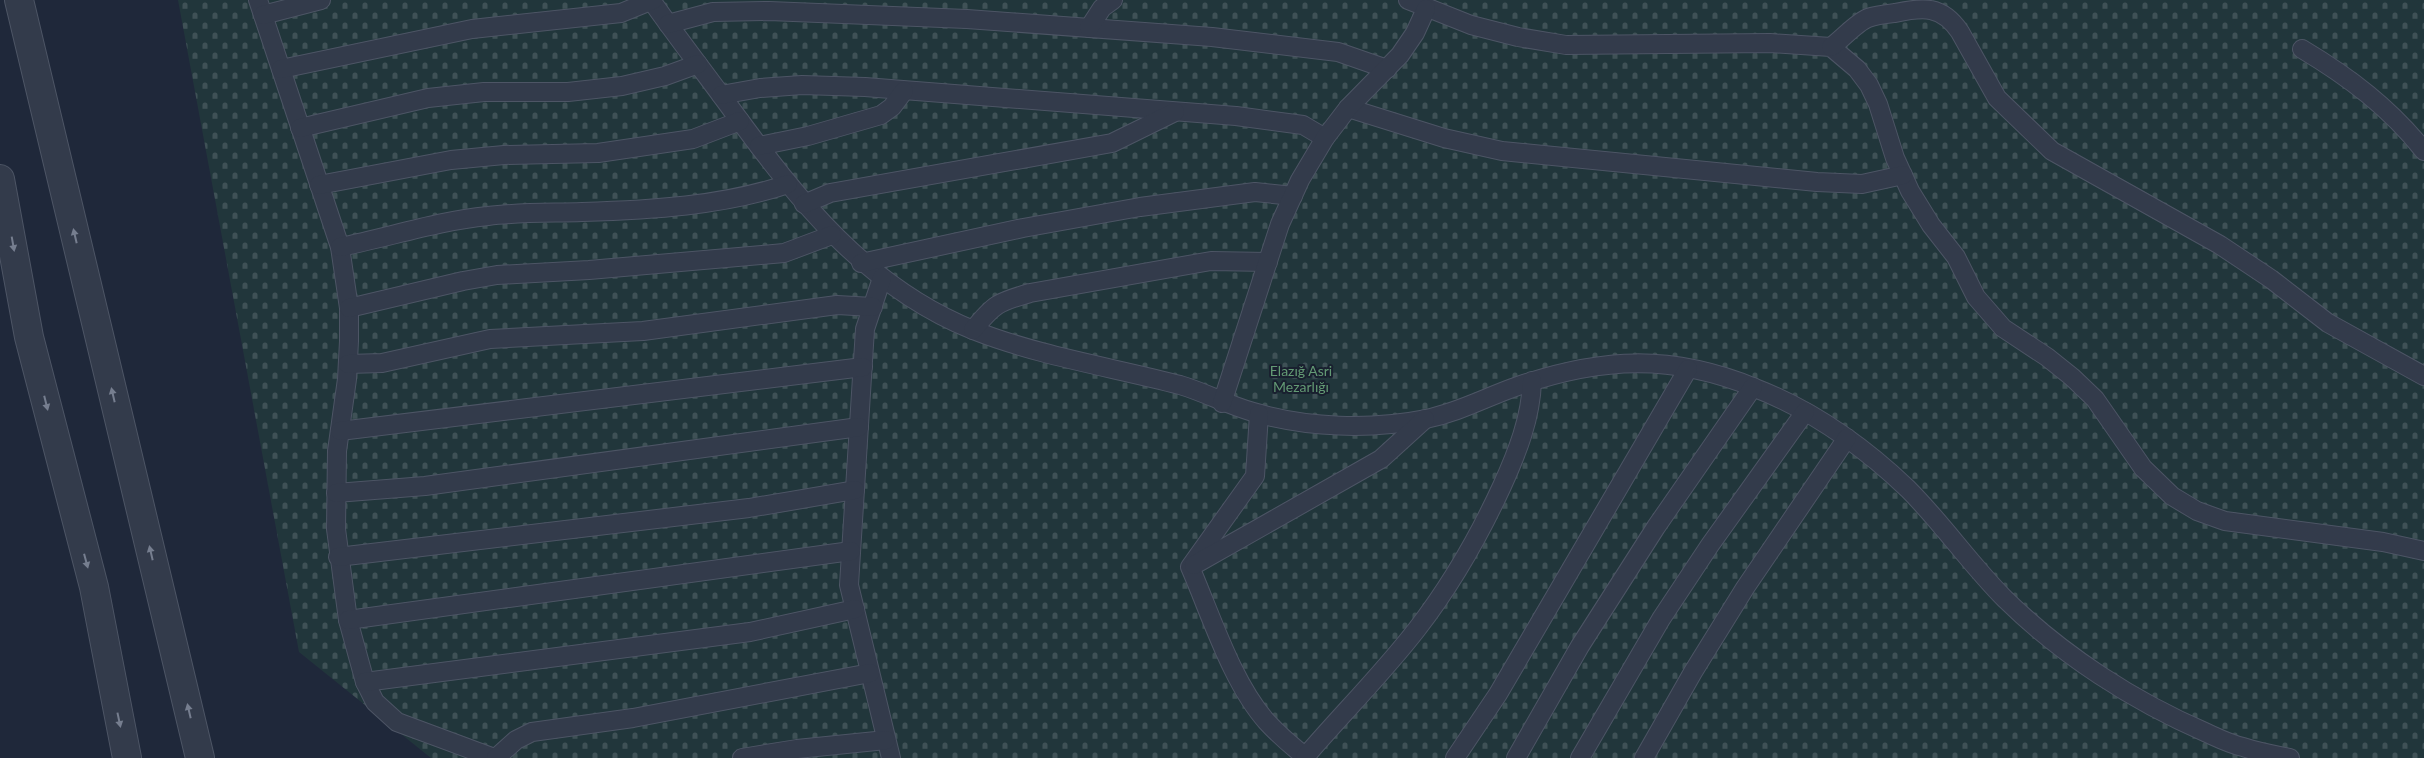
<svg xmlns="http://www.w3.org/2000/svg" width="2424" height="758" viewBox="0 0 2424 758" font-family="Lato,sans-serif">
  <style>
    .cemetery { fill: url(#cemetery-stones) }
    .lines { fill: none; stroke-linecap: round; stroke-linejoin: round }
    .service-casing { stroke: #4d5565; stroke-width: 20 }
    .tertiary-casing { stroke: #4d5565; stroke-width: 30 }
    .service { stroke: #333b4b; stroke-width: 18 }
    .tertiary { stroke: #333b4b; stroke-width: 28 }
    .oneway { fill: #767e8f }
    .labels { text-anchor: middle; stroke-width: 4; stroke-linejoin: round; paint-order: stroke }
    .park-label { font-size: 14px; fill: #639a74; stroke: #19202f }
  </style>
  <defs>
    <pattern id="cemetery-stones" width="16" height="16" patternUnits="userSpaceOnUse" patternTransform="scale(1.25)"><rect width="16" height="16" fill="#21363b"/><path d="M2 7V4a2 2 0 0 1 4 0v3zM10 15v-3a2 2 0 0 1 4 0v3z" fill="#3f5156"/></pattern>
  </defs>
  <rect width="100%" height="100%" fill="#1f283a"/>
  <path class="cemetery" d="M178,0H2424V758H431L299,652Z"/>
  <g class="lines">
    <defs>
      <g id="service">
        <path d="M258,0L340,247L349,308V341L347,379L337,451L336,529L348,620L365,682L375,702L397,722L494,758"/>
        <path d="M651,0C677,37 705,73 732,110C798,200 866,287 973,330C1039,356 1111,367 1180,385C1204,392 1228,405 1253,412C1308,428 1370,430 1426,419C1460,412 1486,397 1518,386C1602,357 1672,354 1755,388C1812,410 1864,447 1908,489C1943,524 1970,564 2005,599C2062,655 2133,701 2207,733C2218,738 2230,744 2243,747C2258,752 2275,755 2290,758"/>
        <path d="M1408,0L1471,25L1518,37L1566,45L1770,43L1831,47L1857,69L1869,85L1878,104L1895,158L1910,191L1931,225L1956,257L1976,297L2003,328L2047,357L2072,377L2095,399L2143,468L2172,496L2197,511L2225,521L2383,542L2424,551"/>
        <path d="M263,15L321,0"/>
        <path d="M668,24L713,12L769,11L967,19L1212,37L1338,52L1387,69"/>
        <path d="M1089,28L1102,8L1113,0"/>
        <path d="M1831,47C1841,40 1857,22 1868,18C1876,15 1886,14 1895,13C1923,7 1942,5 1960,32L1997,98L2052,151L2220,245L2271,279L2328,323L2424,376"/>
        <path d="M2302,49C2349,77 2390,108 2424,151"/>
        <path d="M281,69L472,29L621,13L653,0"/>
        <path d="M721,95L760,88L802,85L865,87L1236,116L1303,125L1325,138"/>
        <path d="M1348,108L1444,138L1502,151L1817,182L1862,184L1903,175"/>
        <path d="M300,128L428,98L484,92H568L622,86L665,76L698,64"/>
        <path d="M759,146L808,136L881,115L892,107L904,91"/>
        <path d="M319,185L451,160L504,155L598,153L693,139L740,121"/>
        <path d="M804,204L830,193L1112,143L1175,112"/>
        <path d="M340,247C390,237 437,221 488,216C519,212 551,213 582,212C650,210 723,206 788,184"/>
        <path d="M861,263L1023,228L1140,207L1255,192L1293,196"/>
        <path d="M882,278L865,329L849,585L891,758"/>
        <path d="M349,308L463,281L497,275L589,270L784,253L832,235"/>
        <path d="M973,330C994,304 998,302 1030,293L1211,261L1268,262"/>
        <path d="M348,364L382,363L490,339L643,331L837,305L873,307"/>
        <path d="M1222,403L1280,224L1300,180L1325,138L1348,108L1400,55L1415,33L1426,9"/>
        <path d="M1259,414L1255,476L1190,567C1211,615 1232,683 1267,722C1279,735 1293,747 1307,758"/>
        <path d="M340,431L863,367"/>
        <path d="M336,493L425,486L859,427"/>
        <path d="M338,557L749,508L855,490"/>
        <path d="M1194,565L1381,459L1425,419"/>
        <path d="M348,620L851,551"/>
        <path d="M365,682L750,632L855,609"/>
        <path d="M1305,757C1342,714 1383,673 1417,629C1451,585 1479,536 1502,486C1517,453 1531,418 1532,381"/>
        <path d="M496,758L516,740L532,732L633,718L870,673"/>
        <path d="M742,758L797,749L886,740"/>
        <path d="M1455,758L1498,694L1688,369"/>
        <path d="M1516,758L1580,646L1656,527L1753,387"/>
        <path d="M1580,758L1661,619L1710,545L1805,412"/>
        <path d="M1644,758L1693,672L1745,588L1847,438"/>
      </g>
      <g id="tertiary">
        <path d="M19,0L200,758"/>
        <path d="M0,179L29,337L94,587L127,758"/>
      </g>
    </defs>
    <use href="#service" class="service-casing"/>
    <use href="#tertiary" class="tertiary-casing"/>
    <use href="#service" class="service"/>
    <use href="#tertiary" class="tertiary"/>
  </g>
  <defs><path id="oneway-solid" d="M-6-.8H1V-3.2L6.5 0L1 3.2V.8H-6Z" transform="scale(1.25)"/></defs>
  <g class="oneway">
    <use href="#oneway-solid" transform="translate(75 236) rotate(-103)"/>
    <use href="#oneway-solid" transform="translate(13 244) rotate(80)"/>
    <use href="#oneway-solid" transform="translate(113 395) rotate(-103)"/>
    <use href="#oneway-solid" transform="translate(46 403) rotate(76)"/>
    <use href="#oneway-solid" transform="translate(151 553) rotate(-103)"/>
    <use href="#oneway-solid" transform="translate(86 561) rotate(75)"/>
    <use href="#oneway-solid" transform="translate(189 711) rotate(-103)"/>
    <use href="#oneway-solid" transform="translate(119 720) rotate(78)"/>
  </g>
  <g class="labels">
    <g class="park-label">
      <text x="1301" y="376">Elazığ Asri<tspan x="1301" dy="16">Mezarlığı</tspan></text>
    </g>
  </g>
</svg>
